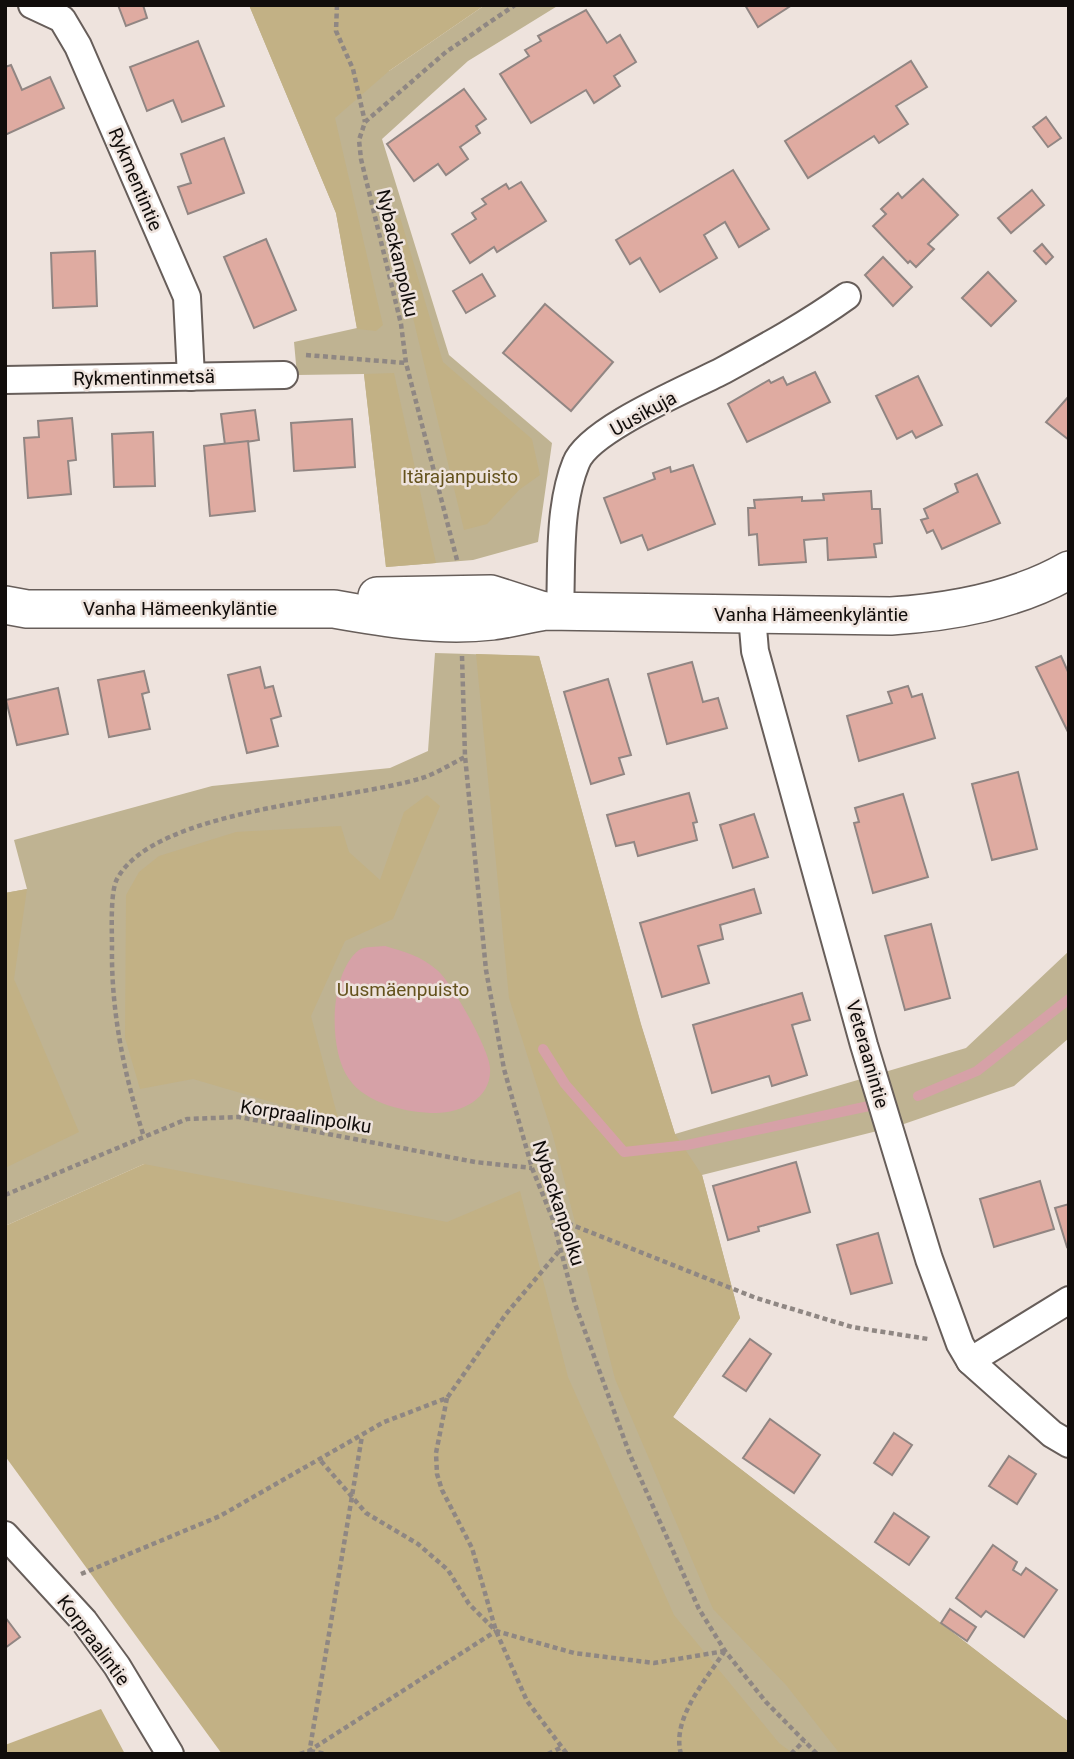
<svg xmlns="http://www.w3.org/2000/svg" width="1074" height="1759" viewBox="0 0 1074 1759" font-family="Roboto,sans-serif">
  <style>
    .green { fill: #bfb392 }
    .forest { fill: #c2b185 }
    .water { fill: #d6a1a7 }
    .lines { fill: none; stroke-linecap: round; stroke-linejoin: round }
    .stream { stroke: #d6a1a7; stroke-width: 10 }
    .building { fill: #dfaba1; stroke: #918683; stroke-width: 2 }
    .street-casing { stroke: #675e5a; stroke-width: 30 }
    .secondary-casing { stroke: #675e5a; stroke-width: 40 }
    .path { stroke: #8f8783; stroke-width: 4.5; stroke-dasharray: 5 3.5; stroke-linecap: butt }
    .street { stroke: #fff; stroke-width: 26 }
    .secondary { stroke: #fff; stroke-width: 37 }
    .labels { text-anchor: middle; stroke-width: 5; stroke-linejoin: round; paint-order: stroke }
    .street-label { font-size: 19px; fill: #110d0b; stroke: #eee3dd }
    .park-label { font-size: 19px; fill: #64521d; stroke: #eee3dd }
  </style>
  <rect width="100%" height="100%" fill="#eee3dd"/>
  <g class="green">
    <path d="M249,5L389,71L485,5H559L468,61L382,139L449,355L552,443L538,542L473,560L386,567L364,374L297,375L294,342L357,328L336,213Z"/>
    <path d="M435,653L539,656L641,1024L675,1134L966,1048L1069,951V1038L1014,1086L901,1125L702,1175L740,1318L673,1417L1069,1722V1754H699L144,1164L5,1226V893L27,889L14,840L212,786L390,768L428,751Z"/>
  </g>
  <g class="forest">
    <path d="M249,5H485L389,71L335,118L383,325L376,331L357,329L336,213Z"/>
    <path d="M400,217L443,362L532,439L540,475L519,490L487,524L464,530L390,222Z"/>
    <path d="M394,373L436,563L386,567L364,374Z"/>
    <path d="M476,654L539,656L641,1025L675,1134L702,1175L740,1318L673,1417L1069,1722V1754H840L786,1685L713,1609L615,1379L553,1136L509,998Z"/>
    <path d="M427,795L440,806L393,919L345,941L311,1016L339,1122L193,1079L140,1089L125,1038L126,895L139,872L159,856L236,832L341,826L349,852L380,880L404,812Z"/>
    <path d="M27,889L14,979L79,1132L5,1168V893Z"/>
    <path d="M144,1164L447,1222L520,1191L568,1377L674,1615L779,1743L794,1754H222L5,1456V1226Z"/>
    <path d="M101,1709L125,1754H5V1745Z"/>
  </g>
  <path class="water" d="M385,946C405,952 421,956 437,970C451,981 490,1051 490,1068C492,1098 462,1113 436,1113C408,1113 366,1104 349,1079C328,1050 329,973 359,950C365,946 377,947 385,946Z"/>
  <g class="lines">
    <g class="stream">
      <path d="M543,1049L565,1084L624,1152L687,1145L869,1106"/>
      <path d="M918,1096L977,1071L1069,999"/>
    </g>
  </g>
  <g class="building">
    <path d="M118,5H143L147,18L126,26Z"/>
    <path d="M745,5H792L758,27Z"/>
    <path d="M586,10L607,43L620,35L636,62L614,76L620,86L594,103L586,90L531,123L500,74L529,56L525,50L541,41L538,36Z"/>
    <path d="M198,41L224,106L182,122L173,100L147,111L130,67Z"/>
    <path d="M911,61L927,87L896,106L908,124L879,143L874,136L808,178L785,141Z"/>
    <path d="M11,65L22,90L50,77L64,108L5,135V67Z"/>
    <path d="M464,89L486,119L476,126L480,133L460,147L468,159L446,175L438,164L414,181L387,144Z"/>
    <path d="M1046,117L1061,138L1048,147L1033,127Z"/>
    <path d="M224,138L244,193L188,214L178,187L191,183L181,154Z"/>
    <path d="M733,170L769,229L739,247L725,222L704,235L717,258L660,292L640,258L630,264L616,240Z"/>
    <path d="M923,179L958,215L928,244L934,249L916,267L910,261L908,263L873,226L886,214L881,209L898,193L902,198Z"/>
    <path d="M521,182L546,221L497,252L494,247L470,263L452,234L476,219L472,213L486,204L482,199L506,184L509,189Z"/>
    <path d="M1032,190L1044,205L1011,233L998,218Z"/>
    <path d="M266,239L296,310L254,328L224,257Z"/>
    <path d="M1042,244L1053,257L1046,264L1034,251Z"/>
    <path d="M95,251L97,306L53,308L51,253Z"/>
    <path d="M883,257L912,287L893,306L865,275Z"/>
    <path d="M988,272L1016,301L991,326L962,298Z"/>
    <path d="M482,274L495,296L466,313L453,291Z"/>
    <path d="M545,304L613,362L571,411L503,353Z"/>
    <path d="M815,372L830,402L747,442L728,404L769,380L771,383L783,377L787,385Z"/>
    <path d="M918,376L942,425L916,438L912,431L897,439L876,396Z"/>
    <path d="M1069,396V440L1046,422Z"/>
    <path d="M255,410L259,440L225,445L221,414Z"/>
    <path d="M72,418L76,460L68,461L71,494L28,498L24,438L39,437L38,421Z"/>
    <path d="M352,419L355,467L294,471L291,423Z"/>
    <path d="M153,432L155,486L114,487L112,434Z"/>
    <path d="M248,441L255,511L210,516L204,446Z"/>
    <path d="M693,465L715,524L648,550L642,535L621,543L604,498L655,479L653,473L670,467L671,472Z"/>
    <path d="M977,474L1000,523L942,549L933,530L927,533L921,520L928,518L924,509L958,492L955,484Z"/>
    <path d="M871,491L872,509H880L882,543L874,544L876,557L828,560L827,538L804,540L806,562L759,565L757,534L749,535L748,508H755L754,500L802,497V501L824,500L823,494Z"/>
    <path d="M1061,656L1069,674V734L1036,667Z"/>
    <path d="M692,662L703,702L718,698L727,728L667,744L648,674Z"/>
    <path d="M260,667L265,688L273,686L281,716L271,719L278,746L247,753L228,675Z"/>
    <path d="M144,671L149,692L142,694L150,729L109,737L98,680Z"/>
    <path d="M608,679L631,755L619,758L624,774L591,784L564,692Z"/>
    <path d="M908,686L912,697L922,694L935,738L859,761L847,716L892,703L888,692Z"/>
    <path d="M58,688L68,734L17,745L6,700Z"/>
    <path d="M1018,772L1037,849L992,860L972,784Z"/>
    <path d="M689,793L697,822L693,823L697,840L638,856L634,842L616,846L607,815Z"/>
    <path d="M903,794L928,877L873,893L854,823L859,822L855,808Z"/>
    <path d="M754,814L768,857L733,868L720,825Z"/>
    <path d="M754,889L761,913L720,925L723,939L698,946L709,983L662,997L640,923Z"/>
    <path d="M931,924L950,998L905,1010L885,936Z"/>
    <path d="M802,993L810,1020L792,1025L807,1075L772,1086L769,1076L712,1093L693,1025Z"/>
    <path d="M796,1162L810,1212L758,1227L759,1231L728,1240L713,1186Z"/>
    <path d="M1040,1181L1054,1229L994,1247L980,1199Z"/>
    <path d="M1069,1204V1246L1067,1247L1055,1208Z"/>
    <path d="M878,1233L892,1283L851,1294L837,1245Z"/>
    <path d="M750,1339L771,1354L746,1391L723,1376Z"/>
    <path d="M770,1419L820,1455L794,1493L743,1458Z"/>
    <path d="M894,1433L912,1445L892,1475L874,1463Z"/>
    <path d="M1009,1456L1036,1474L1017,1504L989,1486Z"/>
    <path d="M894,1513L929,1537L909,1565L875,1542Z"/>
    <path d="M993,1545L1017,1562L1013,1570L1021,1575L1026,1568L1057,1590L1024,1637L986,1611L981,1617L956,1598Z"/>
    <path d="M950,1609L976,1627L967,1641L941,1623Z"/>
    <path d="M5,1617L20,1637L5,1648Z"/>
  </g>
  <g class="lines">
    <defs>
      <g id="street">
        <path d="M32,5L62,19L78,46L187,297L191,377"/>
        <path d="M5,380L284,375"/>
        <path d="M560,611C562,564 558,507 576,463C589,429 690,388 724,370C766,347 808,324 847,296"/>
        <path d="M752,616L755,651L864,1045L929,1259L960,1344L970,1361L1052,1434L1069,1444"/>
        <path d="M970,1361L1069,1300"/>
        <path d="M5,1535L84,1621L117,1666L170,1754"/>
      </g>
      <g id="secondary">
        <path d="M377,596L491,594L541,610"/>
        <path d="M5,605L27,609H334C384,618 440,627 492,621C509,619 528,614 545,611L891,616C952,612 1015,601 1069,570"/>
      </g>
    </defs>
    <use href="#street" class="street-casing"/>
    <use href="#secondary" class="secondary-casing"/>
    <g class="path">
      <path d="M337,5L336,31L353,69L365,122"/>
      <path d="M306,355L406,363"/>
      <path d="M457,560L406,363L401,324L361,159L359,140L365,122L446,52L515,5"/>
      <path d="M462,656L465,756L486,970L504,1069L532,1168L552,1217L575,1304L630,1455L699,1609L725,1651L766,1702L817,1754"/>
      <path d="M143,1134C124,1073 111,1012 112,947C112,931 110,892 117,879C154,809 348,801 422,778C437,773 451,764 465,757"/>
      <path d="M5,1195L187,1119L239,1117L475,1162L532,1168"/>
      <path d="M552,1217L756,1298L852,1327L928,1339"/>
      <path d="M447,1398L436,1453L437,1474L442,1490L472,1548L496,1631L527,1701L567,1754"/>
      <path d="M321,1461L366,1513L418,1544L448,1570L469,1604L496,1631L574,1653L654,1663L725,1651"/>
      <path d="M81,1574L220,1516L384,1422L447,1398L506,1314L560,1250"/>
      <path d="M310,1751L326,1754"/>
      <path d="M300,1754L309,1751L496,1631"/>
      <path d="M309,1754L362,1436"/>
      <path d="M548,1754L562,1747"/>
      <path d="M681,1754C671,1719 706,1680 724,1652"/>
      <path d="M791,1754L804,1741"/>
    </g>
    <use href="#street" class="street"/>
    <use href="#secondary" class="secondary"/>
  </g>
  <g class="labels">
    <g class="street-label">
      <text transform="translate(136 179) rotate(67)" y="7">Rykmentintie</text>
      <text transform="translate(398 253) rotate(77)" y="7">Nybackanpolku</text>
      <text transform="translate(144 377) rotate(-1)" y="7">Rykmentinmetsä</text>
      <text transform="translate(643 413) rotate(-29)" y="7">Uusikuja</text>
      <text x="180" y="615">Vanha Hämeenkyläntie</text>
      <text x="811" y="621">Vanha Hämeenkyläntie</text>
      <text transform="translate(868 1054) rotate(74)" y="7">Veteraanintie</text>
      <text transform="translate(306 1116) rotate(9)" y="7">Korpraalinpolku</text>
      <text transform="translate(559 1203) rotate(72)" y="7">Nybackanpolku</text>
      <text transform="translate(94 1640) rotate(53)" y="7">Korpraalintie</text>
    </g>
    <g class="park-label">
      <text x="460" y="483">Itärajanpuisto</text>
      <text x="403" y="996">Uusmäenpuisto</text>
    </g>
  </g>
  <rect width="1074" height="1759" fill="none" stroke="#110d0b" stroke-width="14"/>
</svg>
